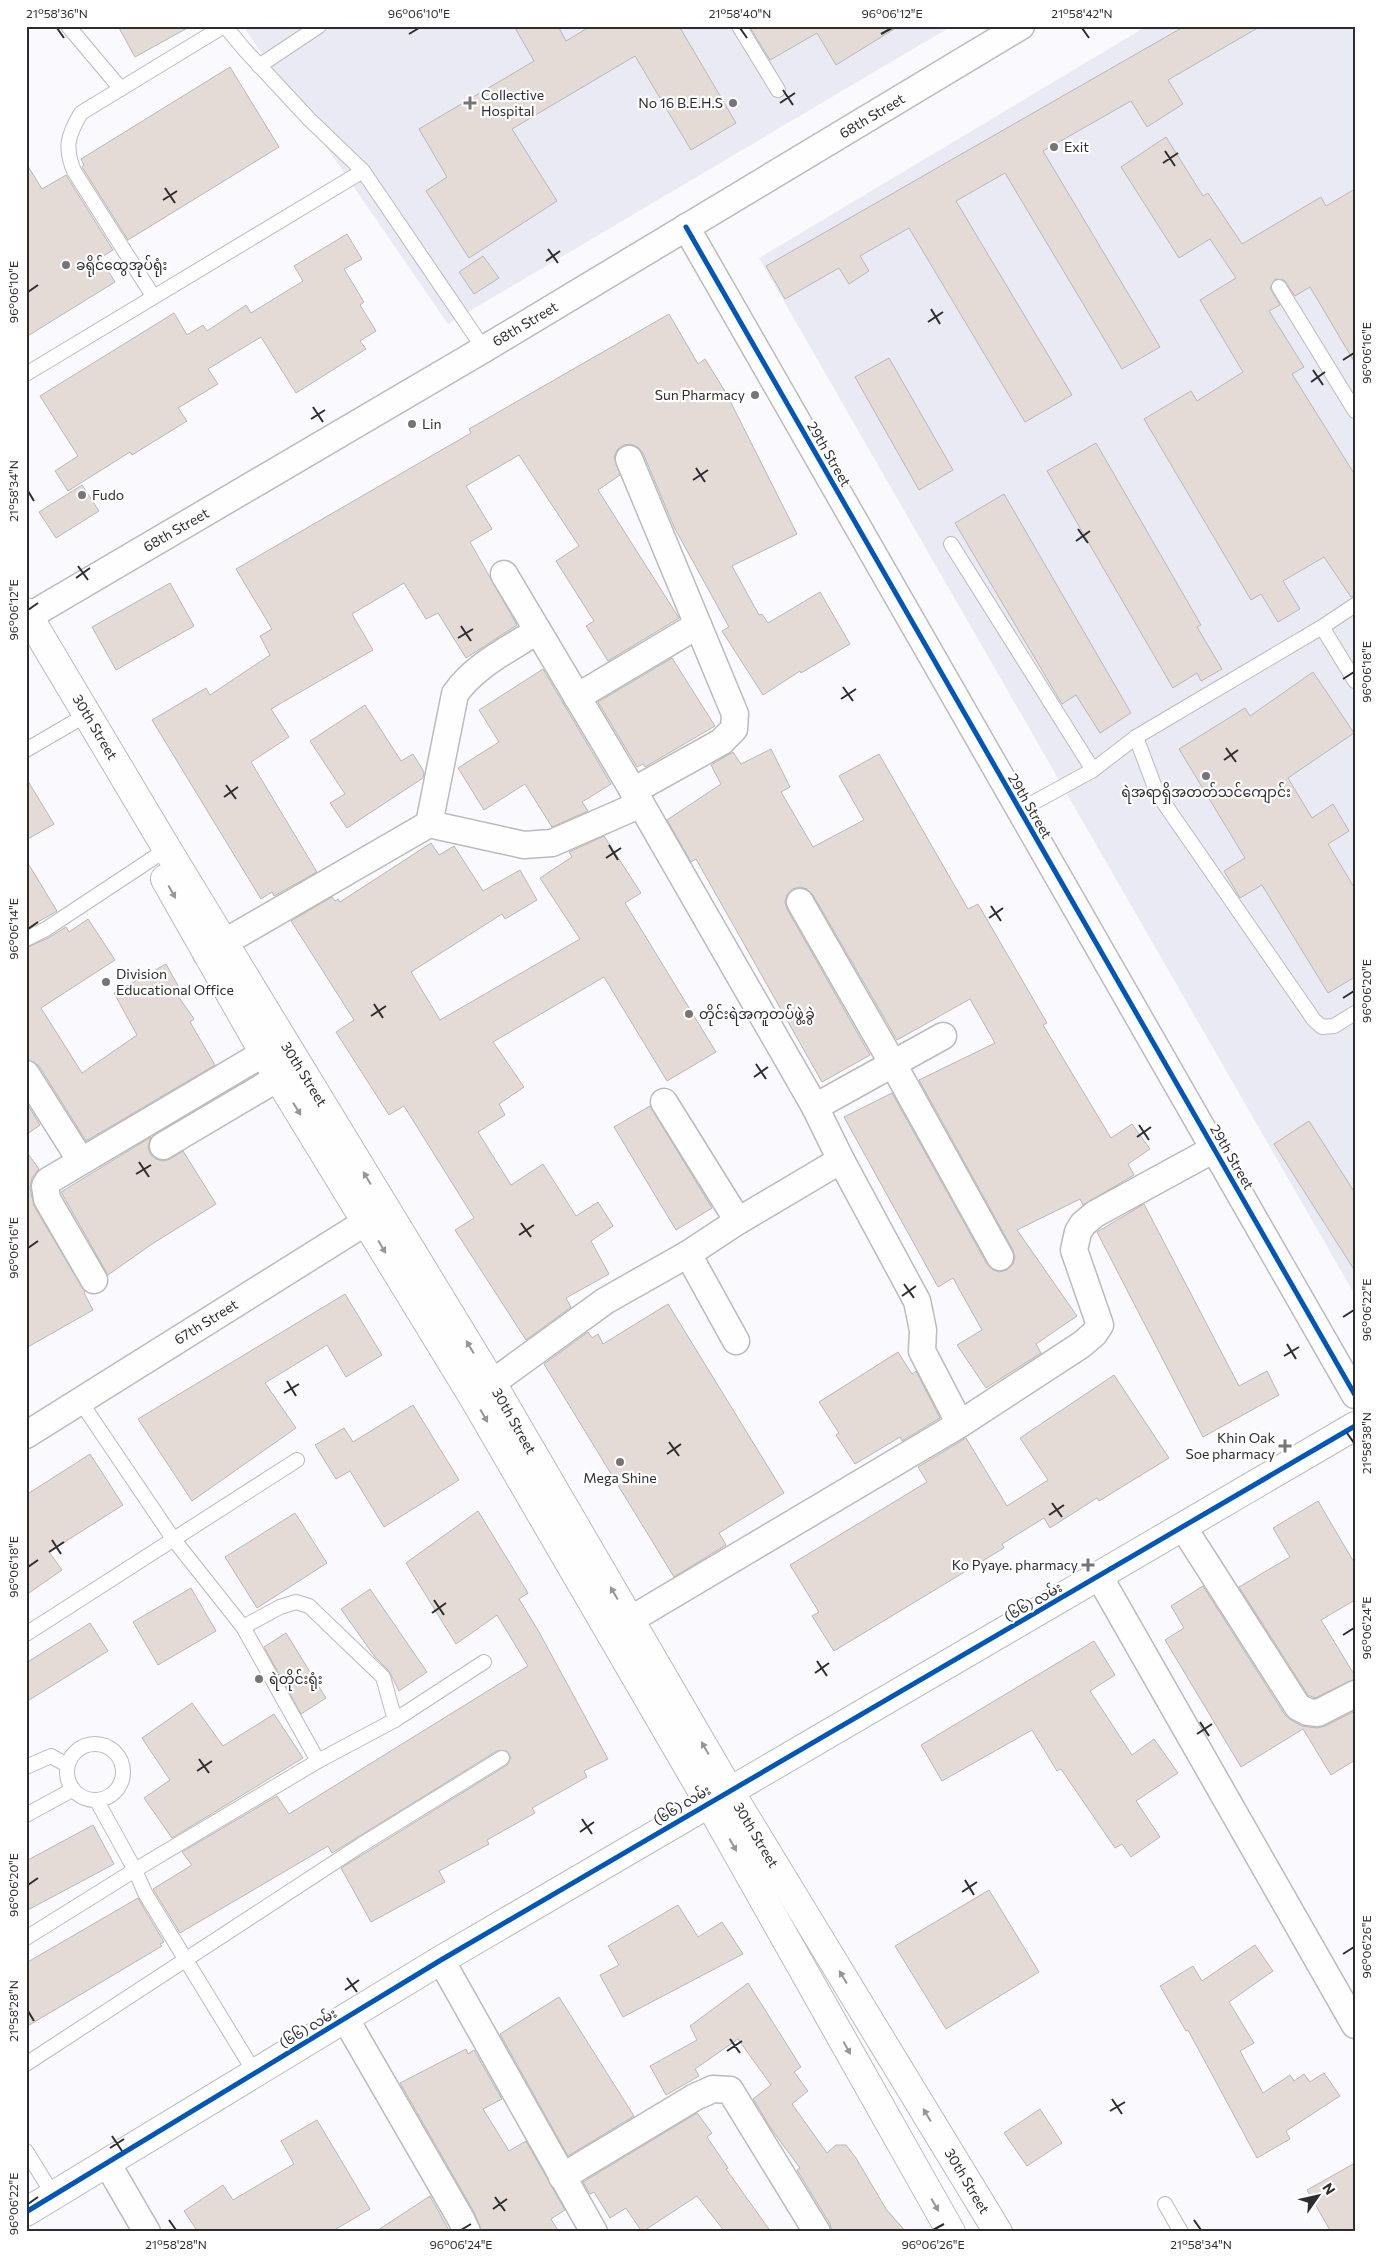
<svg xmlns="http://www.w3.org/2000/svg" width="1381" height="2258" viewBox="0 0 1381 2258" font-family="Commissioner,'Noto Sans Myanmar',sans-serif">
  <style>
    .built { fill: #e9eaf3 }
    .building { fill: #e4dbd6; stroke: #b9b7b8 }
    .lines { fill: none; stroke-linecap: round; stroke-linejoin: round }
    .service-casing { stroke: #bbbbbe; stroke-width: 16 }
    .minor-casing { stroke: #bbbbbe; stroke-width: 29 }
    .tertiary-casing { stroke: #bbbbbe; stroke-width: 30 }
    .secondary-casing { stroke: #bbbbbe; stroke-width: 30 }
    .service { stroke: #fefeff; stroke-width: 14 }
    .minor { stroke: #fefeff; stroke-width: 26 }
    .tertiary { stroke: #fefeff; stroke-width: 28 }
    .secondary { stroke: #fefeff; stroke-width: 28 }
    .cycleway-casing { stroke: #fff; stroke-width: 8 }
    .cycleway { stroke: #0057b8; stroke-width: 5 }
    .oneway { fill: #969698 }
    .ticks { fill: none; stroke: #2d2d30; stroke-width: 2 }
    .poi-dot { fill: #757578; stroke: #fff; stroke-width: 2 }
    .labels { text-anchor: middle; stroke-width: 4.5; stroke-linejoin: round; paint-order: stroke }
    .poi-label { font-size: 14px; fill: #2d2d30; stroke: #fff; text-anchor: start }
    .street-label { font-size: 14px; fill: #2d2d30; stroke: #fff }
    .neatline { fill: none; stroke: #2d2d30; stroke-width: 2 }
    .ticks-label { font-size: 12px; text-anchor: middle; fill: #2d2d30 }
  </style>
  <rect width="100%" height="100%" fill="#fafafe"/>
  <g class="built">
    <path d="M243,26H952L448,324Z"/>
    <path d="M1147,26H1355V1295L759,258Z"/>
  </g>
  <g class="building">
    <path d="M118,26H191L135,57Z"/>
    <path d="M514,26H558L566,41L591,26H679L736,123L691,150L635,56L512,129L557,201L469,258L426,191L447,177L419,129L534,61Z"/>
    <path d="M749,26H899L836,65L817,33L770,60Z"/>
    <path d="M1185,26H1261L1168,80L1183,104L1147,127L1131,101L1043,151L1160,347L1122,369L1005,173L956,201L1072,395L1025,422L909,228L860,256L869,271L849,284L839,268L785,299L766,266Z"/>
    <path d="M230,67L279,147L128,240L82,167L84,165L81,159Z"/>
    <path d="M1166,137L1203,196L1208,193L1242,244L1321,197L1326,206L1355,189V363L1310,287L1295,296L1284,280L1275,279L1270,288L1280,305L1269,311L1304,367L1292,374L1355,475V596L1351,597L1324,557L1283,581L1300,609L1278,622L1261,594L1251,600L1144,419L1191,391L1197,401L1243,372L1200,300L1236,278L1210,239L1179,258L1121,167Z"/>
    <path d="M26,163L42,189L66,175L113,250L100,258L115,282L26,337Z"/>
    <path d="M347,234L362,259L344,269L364,302L360,305L376,331L360,341L366,349L296,393L261,337L208,369L218,384L178,408L187,421L132,455L130,452L68,491L55,471L78,456L40,396L174,313L187,335L203,325L207,331L246,305L251,313L303,281L294,266Z"/>
    <path d="M483,256L499,278L474,294L459,272Z"/>
    <path d="M669,314L698,364L705,359L726,393L797,534L732,566L759,615L762,614L768,623L820,592L850,644L801,673L800,671L763,695L722,631L729,627L674,527L643,453L638,447L630,444L624,445L617,450L614,457L620,475L598,490L679,618L608,661L586,626L594,621L556,561L579,546L519,455L466,486L492,529L470,542L517,625L466,658L438,613L426,619L404,583L352,614L373,650L271,709L289,737L251,762L317,872L274,896L272,892L261,899L152,720L206,688L210,695L270,655L260,636L272,629L236,569L471,433L469,429Z"/>
    <path d="M889,358L953,470L919,490L855,377Z"/>
    <path d="M1096,443L1201,625L1197,627L1222,669L1201,681L1197,673L1173,688L1047,471Z"/>
    <path d="M82,485L99,511L56,538L39,512Z"/>
    <path d="M1004,494L1131,713L1100,733L1076,695L1062,704L955,523Z"/>
    <path d="M170,583L194,626L116,670L92,627Z"/>
    <path d="M672,658L715,726L645,767L643,764L637,767L598,702Z"/>
    <path d="M543,669L611,784L582,802L588,811L552,827L525,784L484,810L458,768L499,742L479,710Z"/>
    <path d="M1313,672L1354,733L1288,778L1312,818L1333,804L1349,831L1328,844L1355,889V977L1328,993L1262,885L1240,898L1224,871L1245,858L1179,749L1245,708L1250,716Z"/>
    <path d="M365,705L401,761L413,754L424,772L423,778L347,828L330,803L345,794L310,741Z"/>
    <path d="M771,749L790,787L781,792L813,847L864,820L839,776L879,754L968,909L978,904L1047,1023L1043,1025L1111,1138L1132,1124L1150,1149L1128,1164L1134,1175L1083,1205L1080,1199L1017,1230L1077,1316L1036,1344L1041,1353L986,1388L957,1345L982,1330L953,1278L938,1287L844,1117L892,1093L987,1264L993,1270L999,1272L1007,1270L1013,1264L1015,1257L1013,1250L919,1080L995,1043L970,999L897,1040L813,895L807,889L800,887L792,889L787,895L785,902L787,909L870,1055L822,1082L696,859L691,862L667,820L721,784L711,765L733,752L741,764Z"/>
    <path d="M26,778L54,824L26,840Z"/>
    <path d="M604,836L641,893L625,903L716,1052L667,1081L604,977L493,1042L524,1087L499,1104L505,1115L478,1132L511,1185L543,1164L576,1216L598,1202L613,1226L591,1241L609,1274L566,1298L571,1307L526,1340L455,1230L474,1218L404,1106L389,1115L336,1032L354,1020L291,921L332,897L335,901L338,899L340,902L431,843L439,855L454,846L483,891L520,870L537,900L505,919L502,914L411,972L440,1020L580,939L540,878L572,857L569,852Z"/>
    <path d="M26,860L57,911L26,929Z"/>
    <path d="M88,919L115,960L41,1008L82,1073L137,1035L114,993L166,964L181,991L176,993L194,1019L190,1022L215,1065L86,1141L39,1066L29,1060L26,1055V948L50,937L66,927L69,932Z"/>
    <path d="M26,1102L40,1125L26,1135Z"/>
    <path d="M650,1106L712,1208L676,1230L614,1127Z"/>
    <path d="M1309,1121L1355,1193V1271L1274,1144Z"/>
    <path d="M151,1137L148,1147L150,1154L156,1159L163,1161L170,1159L183,1151L216,1204L152,1244L108,1275L61,1192Z"/>
    <path d="M26,1151L39,1169L32,1178L30,1188L34,1206L85,1292L84,1293L93,1310L26,1348Z"/>
    <path d="M1144,1204L1239,1386L1267,1371L1279,1395L1203,1437L1097,1232Z"/>
    <path d="M345,1294L382,1355L346,1377L327,1345L265,1383L296,1428L192,1501L138,1419Z"/>
    <path d="M668,1304L784,1493L719,1533L726,1545L674,1577L544,1364L588,1332L592,1338L598,1334L603,1344Z"/>
    <path d="M898,1352L912,1374L916,1371L940,1418L902,1441L900,1437L855,1464L836,1435L839,1433L819,1402Z"/>
    <path d="M1114,1375L1169,1458L1099,1501L1097,1498L1050,1528L1044,1518L1002,1544L1004,1548L834,1651L812,1616L819,1612L790,1565L927,1482L918,1467L966,1438L1007,1506L1048,1480L1020,1438Z"/>
    <path d="M413,1405L459,1480L384,1527L350,1471L336,1479L315,1445L344,1428L353,1442Z"/>
    <path d="M90,1454L123,1505L49,1552L62,1570L26,1595V1495Z"/>
    <path d="M1318,1501L1355,1564V1600L1321,1620L1355,1676V1679L1315,1698L1308,1695L1239,1587L1290,1557L1273,1528Z"/>
    <path d="M478,1511L528,1593L519,1599L539,1632L608,1759L584,1771L587,1777L532,1808L535,1813L487,1840L489,1844L439,1871L445,1882L371,1922L341,1868L507,1765L511,1758L507,1751H497L332,1853L328,1846L180,1933L153,1889L192,1865L182,1852L277,1796L289,1814L528,1666L497,1615L456,1644L406,1563Z"/>
    <path d="M295,1513L327,1563L257,1608L225,1557Z"/>
    <path d="M1203,1586L1285,1715L1291,1720L1302,1726L1317,1728L1325,1726L1355,1711V1760L1331,1775L1303,1729L1241,1767L1165,1640L1184,1628L1171,1606Z"/>
    <path d="M191,1588L216,1631L158,1665L133,1622Z"/>
    <path d="M370,1589L427,1672L399,1691L389,1671L375,1657L341,1609Z"/>
    <path d="M90,1623L108,1651L26,1702V1663Z"/>
    <path d="M286,1633L326,1698L301,1714L264,1647Z"/>
    <path d="M1094,1641L1115,1675L1090,1691L1132,1755L1154,1739L1178,1773L1136,1801L1160,1837L1131,1857L1122,1844L1115,1848L1061,1769L1057,1771L1032,1730L942,1781L921,1745Z"/>
    <path d="M192,1703L223,1746L274,1714L303,1758L172,1838L144,1798L170,1780L142,1738Z"/>
    <path d="M93,1825L114,1864L26,1911V1861Z"/>
    <path d="M989,1890L1039,1972L946,2029L895,1946Z"/>
    <path d="M138,1898L164,1942L160,1944L162,1946L26,2027V1963Z"/>
    <path d="M678,1905L698,1937L722,1922L743,1954L623,2017L600,1975L619,1965L608,1946Z"/>
    <path d="M1255,1945L1273,1971L1229,2002L1254,2043L1240,2051L1263,2093L1290,2075L1294,2081L1304,2074L1310,2082L1324,2073L1340,2096L1286,2131L1290,2139L1257,2158L1188,2030L1186,2031L1160,1986L1193,1966L1202,1981Z"/>
    <path d="M748,1983L801,2067L794,2072L808,2091L792,2104L827,2153L836,2145H846L856,2158L886,2209L906,2232H832L830,2224L797,2170L800,2168L772,2130L753,2099L771,2085L738,2039L695,2069L699,2076L666,2095L650,2066L697,2040L690,2026Z"/>
    <path d="M559,1997L634,2116L568,2156L500,2034Z"/>
    <path d="M466,2049L468,2054L474,2050L502,2099L483,2109L509,2151L526,2141L565,2210L551,2219L559,2232H482L474,2212L400,2083Z"/>
    <path d="M1040,2109L1062,2143L1027,2166L1004,2133Z"/>
    <path d="M697,2113L712,2133L707,2137L728,2168L726,2169L771,2232H725L697,2196L642,2232L626,2208L610,2218L594,2192L590,2194L583,2182Z"/>
    <path d="M317,2120L370,2209L331,2232H198L184,2211L223,2185L233,2200L294,2164L281,2141Z"/>
    <path d="M1355,2163V2232H1331L1307,2190Z"/>
    <path d="M430,2196L450,2232H375Z"/>
  </g>
  <g class="lines">
    <defs>
      <g id="service">
        <path d="M68,26L121,89"/>
        <path d="M225,26L244,49L309,119L363,171L484,349"/>
        <path d="M739,26L778,90"/>
        <path d="M259,66L319,26"/>
        <path d="M1279,287L1355,411"/>
        <path d="M153,296L74,171C64,147 68,135 81,113L224,26"/>
        <path d="M26,374L363,171"/>
        <path d="M951,544L1093,770"/>
        <path d="M1322,627L1355,681"/>
        <path d="M1136,737L1157,793L1314,1020L1322,1027L1334,1026L1355,1013"/>
        <path d="M26,750L74,722"/>
        <path d="M1020,810L1093,770L1136,737L1322,627L1355,605"/>
        <path d="M26,939L46,929L167,849"/>
        <path d="M80,1401L174,1540L243,1627L318,1761"/>
        <path d="M243,1627L280,1607L296,1602L309,1606L383,1677L395,1720"/>
        <path d="M26,1634L297,1460"/>
        <circle cx="95" cy="1772" r="28"/>
        <path d="M26,1767L51,1756L67,1765"/>
        <path d="M97,1801L135,1870L145,1893L255,2073"/>
        <path d="M26,1815L72,1790"/>
        <path d="M26,1938L135,1870L318,1761L395,1720L484,1662"/>
        <path d="M26,2064L361,1845L502,1758"/>
        <path d="M26,2151L54,2196"/>
        <path d="M1165,2204L1181,2232"/>
      </g>
      <g id="minor">
        <path d="M686,227L1355,1395"/>
        <path d="M629,459L735,714L734,729L721,742L633,791"/>
        <path d="M504,574L641,804L815,1107L841,1160L917,1301L923,1330L922,1351L960,1424"/>
        <path d="M26,618L484,349L1021,26"/>
        <path d="M577,697L698,625"/>
        <path d="M429,824L455,694C475,665 508,650 537,631"/>
        <path d="M800,902L893,1064L1000,1257"/>
        <path d="M206,953L429,824L524,845L552,843L641,804"/>
        <path d="M26,1074L81,1161"/>
        <path d="M664,1102L738,1221"/>
        <path d="M815,1107L943,1036"/>
        <path d="M163,1146L278,1078"/>
        <path d="M688,1254L736,1341"/>
        <path d="M94,1280L47,1199L45,1186L48,1181L264,1053"/>
        <path d="M492,1383L605,1301L688,1254L738,1221L841,1160"/>
        <path d="M26,1435L385,1210"/>
        <path d="M1183,1527L1298,1707L1308,1712L1318,1713L1355,1694"/>
        <path d="M1099,1576L1355,2025"/>
        <path d="M630,1620L960,1424L1081,1345L1094,1334L1100,1325L1074,1250L1078,1232L1083,1224L1095,1214L1214,1149"/>
        <path d="M441,1960L594,2232"/>
        <path d="M345,2018L461,2219L467,2232"/>
        <path d="M107,2163L147,2232"/>
        <path d="M562,2177L695,2097L713,2089L730,2090L817,2232"/>
      </g>
      <path id="tertiary" d="M26,2212L441,1960L1355,1426"/>
      <g id="secondary">
        <path d="M26,612L167,849L492,1383L729,1790L998,2232"/>
        <path d="M165,879L278,1078L473,1397L709,1803L951,2232"/>
      </g>
    </defs>
    <use href="#service" class="service-casing"/>
    <use href="#minor" class="minor-casing"/>
    <use href="#tertiary" class="tertiary-casing"/>
    <use href="#secondary" class="secondary-casing"/>
    <use href="#service" class="service"/>
    <use href="#minor" class="minor"/>
    <use href="#tertiary" class="tertiary"/>
    <use href="#secondary" class="secondary"/>
    <defs>
      <g id="cycleway">
        <path d="M686,227L1355,1395"/>
        <path d="M26,2212L441,1960L1355,1426"/>
      </g>
    </defs>
    <use href="#cycleway" class="cycleway-casing"/>
    <use href="#cycleway" class="cycleway"/>
  </g>
  <defs><path id="oneway-solid" d="M-6-.8H1V-3.2L6.5 0L1 3.2V.8H-6Z" transform="scale(1.25)"/></defs>
  <g class="oneway">
    <use href="#oneway-solid" transform="translate(172 892) rotate(61)"/>
    <use href="#oneway-solid" transform="translate(297 1109) rotate(58)"/>
    <use href="#oneway-solid" transform="translate(367 1178) rotate(-121)"/>
    <use href="#oneway-solid" transform="translate(382 1247) rotate(59)"/>
    <use href="#oneway-solid" transform="translate(470 1347) rotate(-121)"/>
    <use href="#oneway-solid" transform="translate(484 1416) rotate(60)"/>
    <use href="#oneway-solid" transform="translate(614 1593) rotate(-120)"/>
    <use href="#oneway-solid" transform="translate(705 1748) rotate(-120)"/>
    <use href="#oneway-solid" transform="translate(733 1845) rotate(61)"/>
    <use href="#oneway-solid" transform="translate(843 1977) rotate(-121)"/>
    <use href="#oneway-solid" transform="translate(847 2048) rotate(61)"/>
    <use href="#oneway-solid" transform="translate(927 2115) rotate(-121)"/>
    <use href="#oneway-solid" transform="translate(935 2205) rotate(60)"/>
  </g>
  <path class="ticks" d="M57,28L64,38M740,28L747,38M1082,28L1089,38M409,34L419,28M881,34L892,28M783,90L793,105M780,103L795,93M1165,151L1175,166M1163,163L1178,153M165,188L175,203M163,200L177,191M548,249L558,263M546,261L560,251M28,292L38,285M931,309L940,324M928,322L943,312M1343,360L1354,353M1313,370L1323,385M1311,382L1325,372M313,407L323,422M311,419L325,410M696,468L705,482M693,480L708,470M28,491L34,501M1078,529L1088,543M1076,541L1090,531M78,566L88,580M76,578L90,568M28,610L38,603M461,626L471,641M458,638L473,629M1343,679L1354,672M843,687L853,701M841,699L856,689M1226,748L1236,762M1224,760L1238,750M226,785L236,799M224,797L238,787M609,845L618,860M606,858L621,848M991,906L1001,921M989,918L1003,908M28,929L38,922M1343,998L1354,991M374,1004L383,1018M371,1016L386,1006M756,1064L766,1079M754,1077L768,1067M1139,1125L1149,1140M1137,1137L1151,1127M139,1162L149,1177M136,1174L151,1165M521,1223L531,1237M519,1235L534,1225M28,1248L38,1241M904,1284L914,1298M902,1296L916,1286M1343,1317L1354,1310M1287,1344L1296,1359M1284,1356L1299,1347M287,1381L296,1396M284,1393L299,1384M1347,1433L1354,1443M669,1442L679,1456M667,1454L681,1444M1052,1503L1062,1517M1049,1515L1064,1505M52,1540L61,1554M49,1552L64,1542M28,1567L38,1560M434,1600L444,1615M432,1613L446,1603M1343,1635L1354,1628M817,1661L827,1676M815,1673L829,1663M1200,1722L1209,1736M1197,1734L1212,1724M199,1759L209,1773M197,1771L212,1761M582,1819L592,1834M580,1832L594,1822M965,1880L974,1895M28,1885L38,1878M962,1892L977,1882M1343,1954L1354,1947M347,1978L357,1992M345,1990L359,1980M28,2011L34,2021M730,2039L740,2053M727,2051L742,2041M1112,2099L1122,2114M1110,2111L1125,2102M112,2136L122,2151M110,2148L124,2139M495,2197L505,2211M28,2204L38,2197M493,2209L507,2199M169,2220L176,2230M1194,2220L1201,2230M461,2230L471,2224M933,2230L944,2224"/>
  <g class="poi-dot">
    <path d="M467.5 95.5h5v5h5v5h-5v5h-5v-5h-5v-5h5z"/>
    <circle cx="733" cy="103" r="5"/>
    <circle cx="1054" cy="147" r="5"/>
    <circle cx="66" cy="265" r="5"/>
    <circle cx="755" cy="395" r="5"/>
    <circle cx="412" cy="424" r="5"/>
    <circle cx="82" cy="495" r="5"/>
    <circle cx="1206" cy="776" r="5"/>
    <circle cx="106" cy="982" r="5"/>
    <circle cx="689" cy="1014" r="5"/>
    <path d="M1282.5 1438.5h5v5h5v5h-5v5h-5v-5h-5v-5h5z"/>
    <circle cx="620" cy="1462" r="5"/>
    <path d="M1085.5 1557.5h5v5h5v5h-5v5h-5v-5h-5v-5h5z"/>
    <circle cx="259" cy="1679" r="5"/>
  </g>
  <g class="labels">
    <g class="poi-label">
      <text x="481" y="100">Collective<tspan x="481" dy="16">Hospital</tspan></text>
      <text x="723" y="108" text-anchor="end">No 16 B.E.H.S</text>
      <text x="1064" y="152">Exit</text>
      <text x="76" y="270">ခရိုင်ထွေအုပ်ရုံး</text>
      <text x="745" y="400" text-anchor="end">Sun Pharmacy</text>
      <text x="422" y="429">Lin</text>
      <text x="92" y="500">Fudo</text>
      <text x="1206" y="797" text-anchor="middle">ရဲအရာရှိအတတ်သင်ကျောင်း</text>
      <text x="116" y="979">Division<tspan x="116" dy="16">Educational Office</tspan></text>
      <text x="699" y="1019">တိုင်းရဲအကူတပ်ဖွဲ့ခွဲ</text>
      <text x="1275" y="1443" text-anchor="end">Khin Oak<tspan x="1275" dy="16">Soe pharmacy</tspan></text>
      <text x="620" y="1483" text-anchor="middle">Mega Shine</text>
      <text x="1078" y="1570" text-anchor="end">Ko Pyaye. pharmacy</text>
      <text x="269" y="1684">ရဲတိုင်းရုံး</text>
    </g>
    <g class="street-label">
      <text transform="translate(872 116) rotate(-31)" y="5">68th Street</text>
      <text transform="translate(525 324) rotate(-31)" y="5">68th Street</text>
      <text transform="translate(829 454) rotate(60)" y="5">29th Street</text>
      <text transform="translate(176 530) rotate(-30)" y="5">68th Street</text>
      <text transform="translate(95 727) rotate(59)" y="5">30th Street</text>
      <text transform="translate(1030 806) rotate(60)" y="5">29th Street</text>
      <text transform="translate(304 1074) rotate(58)" y="5">30th Street</text>
      <text transform="translate(1232 1157) rotate(60)" y="5">29th Street</text>
      <text transform="translate(206 1322) rotate(-32)" y="5">67th Street</text>
      <text transform="translate(514 1421) rotate(60)" y="5">30th Street</text>
      <text transform="translate(1033 1602) rotate(-30)" y="5">(၆၆) လမ်း</text>
      <text transform="translate(682 1805) rotate(-31)" y="5">(၆၆) လမ်း</text>
      <text transform="translate(756 1835) rotate(59)" y="5">30th Street</text>
      <text transform="translate(308 2028) rotate(-31)" y="5">(၆၆) လမ်း</text>
      <text transform="translate(967 2181) rotate(59)" y="5">30th Street</text>
    </g>
  </g>
  <rect width="1381" height="2258" fill="none" stroke="#ffffff" stroke-width="55"/>
  <g transform="translate(1318 2196) rotate(56)" stroke="#ffffff" stroke-width="4" paint-order="stroke">
  <path d="M0-4L9 19L0 12L-9 19Z" fill="#2d2d30"/>
  <text y="-8" font-size="14" font-weight="bold" text-anchor="middle" fill="#2d2d30">N</text>
  </g>
  <rect x="28" y="28" width="1326" height="2202" class="neatline"/>
  <g class="ticks-label">
    <text x="57" y="18">21°58'36"N</text>
    <text x="419" y="18">96°06'10"E</text>
    <text x="740" y="18">21°58'40"N</text>
    <text x="892" y="18">96°06'12"E</text>
    <text x="1082" y="18">21°58'42"N</text>
    <text transform="translate(14 292) rotate(-90)" y="4">96°06'10"E</text>
    <text transform="translate(1367 353) rotate(-90)" y="4">96°06'16"E</text>
    <text transform="translate(14 491) rotate(-90)" y="4">21°58'34"N</text>
    <text transform="translate(14 610) rotate(-90)" y="4">96°06'12"E</text>
    <text transform="translate(1367 672) rotate(-90)" y="4">96°06'18"E</text>
    <text transform="translate(14 929) rotate(-90)" y="4">96°06'14"E</text>
    <text transform="translate(1367 991) rotate(-90)" y="4">96°06'20"E</text>
    <text transform="translate(14 1248) rotate(-90)" y="4">96°06'16"E</text>
    <text transform="translate(1367 1310) rotate(-90)" y="4">96°06'22"E</text>
    <text transform="translate(1367 1443) rotate(-90)" y="4">21°58'38"N</text>
    <text transform="translate(14 1567) rotate(-90)" y="4">96°06'18"E</text>
    <text transform="translate(1367 1628) rotate(-90)" y="4">96°06'24"E</text>
    <text transform="translate(14 1885) rotate(-90)" y="4">96°06'20"E</text>
    <text transform="translate(1367 1947) rotate(-90)" y="4">96°06'26"E</text>
    <text transform="translate(14 2011) rotate(-90)" y="4">21°58'28"N</text>
    <text transform="translate(14 2204) rotate(-90)" y="4">96°06'22"E</text>
    <text x="176" y="2249">21°58'28"N</text>
    <text x="461" y="2249">96°06'24"E</text>
    <text x="933" y="2249">96°06'26"E</text>
    <text x="1201" y="2249">21°58'34"N</text>
  </g>
</svg>
